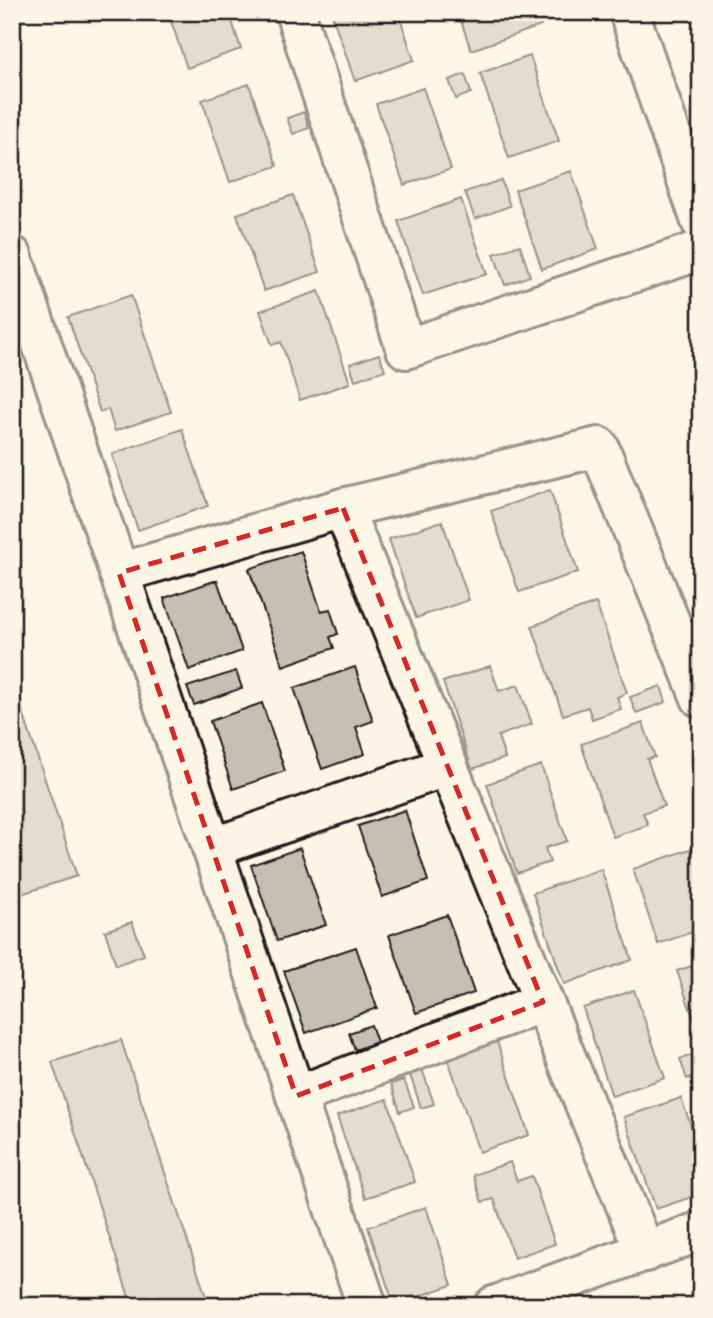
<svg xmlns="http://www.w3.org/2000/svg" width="713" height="1318" viewBox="0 0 713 1318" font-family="'Playpen Sans',sans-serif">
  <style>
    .building { fill: #c4c0b3; stroke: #1c1c1c; stroke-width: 2 }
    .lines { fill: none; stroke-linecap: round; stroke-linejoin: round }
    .minor-casing { stroke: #1c1c1c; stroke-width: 44 }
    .tertiary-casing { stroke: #1c1c1c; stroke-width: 44 }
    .minor { stroke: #fcf5e5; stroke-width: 38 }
    .tertiary { stroke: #fcf5e5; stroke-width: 38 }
    .marked { fill: none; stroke: #d62828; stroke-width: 5; stroke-dasharray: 14 9; stroke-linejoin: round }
  </style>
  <rect width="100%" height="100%" fill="#fcf5e5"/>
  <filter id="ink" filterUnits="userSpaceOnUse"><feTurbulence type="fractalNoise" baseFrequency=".0143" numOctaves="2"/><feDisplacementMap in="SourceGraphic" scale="14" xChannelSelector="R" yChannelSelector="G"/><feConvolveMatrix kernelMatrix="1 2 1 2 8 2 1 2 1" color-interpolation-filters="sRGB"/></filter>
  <g filter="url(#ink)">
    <g class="building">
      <path d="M168,12H229L241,49L187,68Z"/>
      <path d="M331,12H398L414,60L355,81Z"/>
      <path d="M458,12H536L541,26L471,50Z"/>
      <path d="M691,12H701V40Z"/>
      <path d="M530,56L559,141L509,158L480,73Z"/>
      <path d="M465,74L471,93L456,99L449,80Z"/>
      <path d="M249,84L277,166L230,182L202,100Z"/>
      <path d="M423,88L451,169L404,185L376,104Z"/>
      <path d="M304,112L309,128L293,134L287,118Z"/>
      <path d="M571,171L598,249L542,269L515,190Z"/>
      <path d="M501,180L510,206L475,219L465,192Z"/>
      <path d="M293,195L320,272L264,291L237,214Z"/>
      <path d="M461,199L487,274L423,295L398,221Z"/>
      <path d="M520,245L530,276L505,285L494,254Z"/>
      <path d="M319,291L350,383L300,400L281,342L272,345L260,311Z"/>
      <path d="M131,295L171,412L115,431L108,409L100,412L68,317Z"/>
      <path d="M379,354L385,370L355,380L350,364Z"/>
      <path d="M182,429L208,506L138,530L112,454Z"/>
      <path d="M550,490L578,572L519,592L491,511Z"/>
      <path d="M442,521L469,600L416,618L389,539Z"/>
      <path d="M301,551L321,611L330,609L338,634L330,637L334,648L283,666L249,569Z"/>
      <path d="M217,580L242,651L189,670L164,598Z"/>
      <path d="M596,603L627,693L617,697L621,709L592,719L588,707L563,715L532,626Z"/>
      <path d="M490,666L499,691L518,685L532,724L498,736L505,758L472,769L443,682Z"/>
      <path d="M355,667L373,721L356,727L365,754L322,769L294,688Z"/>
      <path d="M236,671L242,688L194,705L187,687Z"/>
      <path d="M12,680L77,876L12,897Z"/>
      <path d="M661,686L666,702L636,713L630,697Z"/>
      <path d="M262,703L285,771L233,789L210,721Z"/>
      <path d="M643,723L655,757L647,759L664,806L643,813L648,825L613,837L581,744Z"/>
      <path d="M541,765L567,841L545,848L550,862L517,873L487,784Z"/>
      <path d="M405,810L428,881L382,897L358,826Z"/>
      <path d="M300,848L326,925L277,941L251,865Z"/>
      <path d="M693,848L701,871V929L658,944L633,869Z"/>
      <path d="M601,869L632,960L564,984L533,893Z"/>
      <path d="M447,915L474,993L416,1013L389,935Z"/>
      <path d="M132,922L144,955L116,965L105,931Z"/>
      <path d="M356,947L377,1008L306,1033L284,971Z"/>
      <path d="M701,963V1040L677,971Z"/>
      <path d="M634,990L665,1078L612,1096L583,1008Z"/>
      <path d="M371,1025L377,1042L355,1050L349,1033Z"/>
      <path d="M496,1039L529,1135L479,1152L447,1056Z"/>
      <path d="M121,1040L209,1306H132L52,1062Z"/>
      <path d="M692,1055L699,1074L687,1079L680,1059Z"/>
      <path d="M421,1066L434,1104L421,1108L409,1071Z"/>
      <path d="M404,1080L414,1107L400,1112L391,1084Z"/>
      <path d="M681,1098L701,1154V1194L656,1209L624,1117Z"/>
      <path d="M387,1099L415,1182L365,1198L337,1116Z"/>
      <path d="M510,1162L517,1181L532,1176L555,1244L514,1258L494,1199L482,1202L473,1175Z"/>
      <path d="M426,1207L452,1285L394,1305L368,1227Z"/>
    </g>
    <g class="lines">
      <defs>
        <g id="minor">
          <path d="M295,12L406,349L701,250"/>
          <path d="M12,256L367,1306"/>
          <path d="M343,508L645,1252"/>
          <path d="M119,573L343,508L599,447L701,698"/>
          <path d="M212,848L448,766"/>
          <path d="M296,1096L543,1002"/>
          <path d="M494,1306L701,1231"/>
        </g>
        <path id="tertiary" d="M629,12L701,221"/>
      </defs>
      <use href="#minor" class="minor-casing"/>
      <use href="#tertiary" class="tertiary-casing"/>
      <use href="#minor" class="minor"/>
      <use href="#tertiary" class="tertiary"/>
    </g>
  </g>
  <path d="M0 0H713V1318H0ZM343,508L543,1002L296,1096L119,573Z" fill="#fcf5e5" fill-opacity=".55" fill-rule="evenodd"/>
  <path class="marked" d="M343,508L543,1002L296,1096L119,573Z"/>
  <rect width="713" height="1318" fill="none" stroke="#fcf5e5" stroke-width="42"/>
  <rect x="21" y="21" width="671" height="1276" fill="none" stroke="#1c1c1c" stroke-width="2.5" filter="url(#ink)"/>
</svg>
